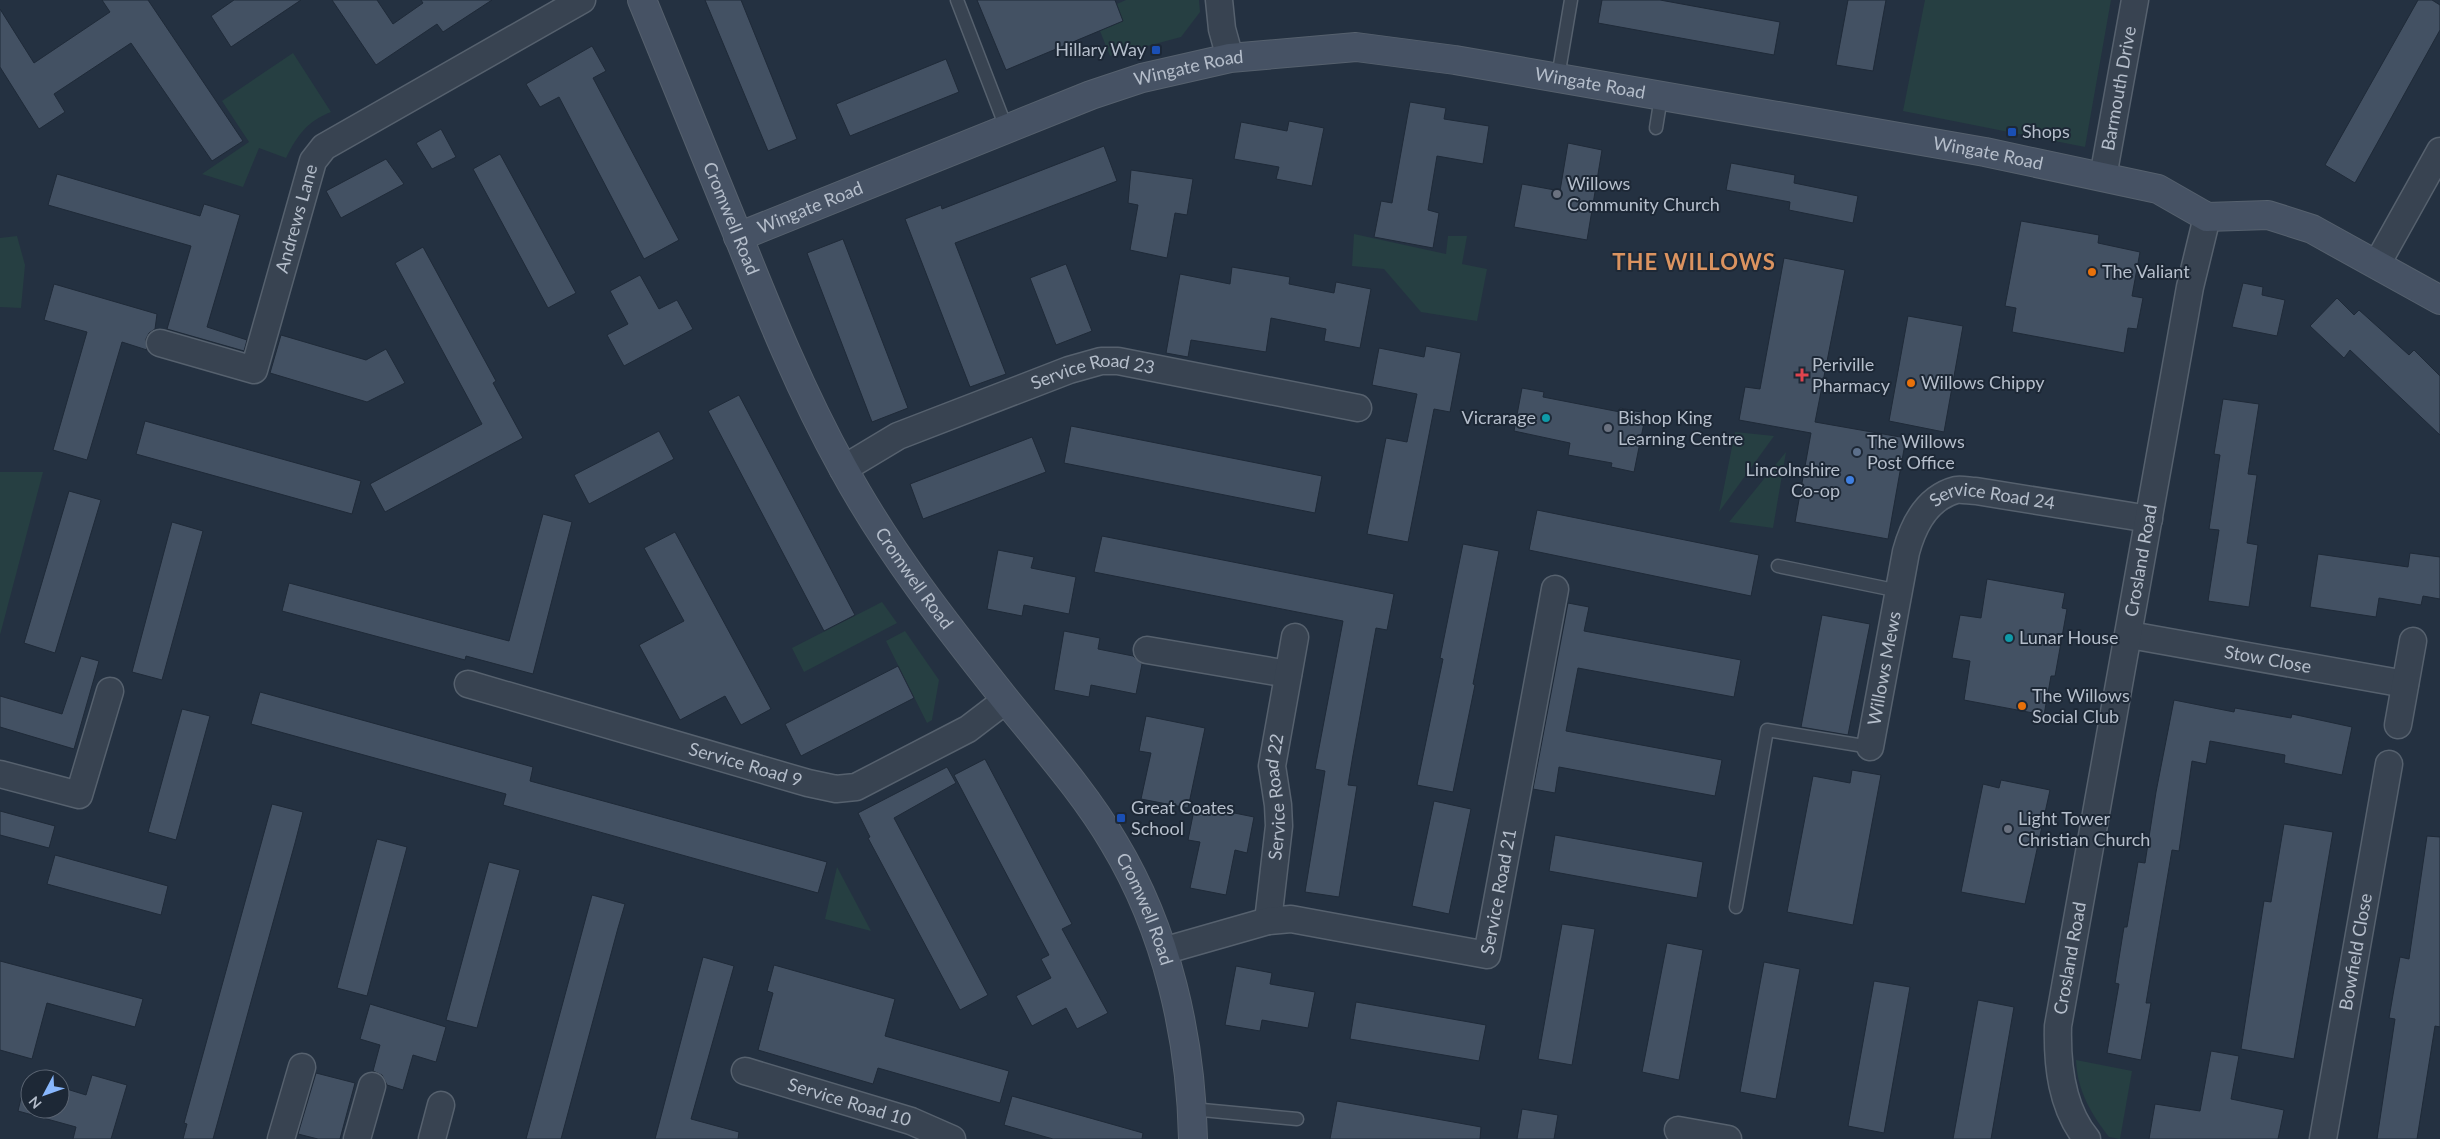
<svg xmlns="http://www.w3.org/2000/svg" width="2440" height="1139" viewBox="0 0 2440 1139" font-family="Lato,sans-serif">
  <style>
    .green { fill: #263f42 }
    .building { fill: #435163; stroke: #1f2a38 }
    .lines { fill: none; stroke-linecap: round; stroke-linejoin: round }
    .lane-casing { stroke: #56616e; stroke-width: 15 }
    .street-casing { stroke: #56616e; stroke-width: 29 }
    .secondary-casing { stroke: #56616e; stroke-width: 30 }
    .lane { stroke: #384351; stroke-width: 12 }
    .street { stroke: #384351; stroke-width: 26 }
    .secondary { stroke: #465264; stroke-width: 28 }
    .transit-dot { fill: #1a4fb4; stroke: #1d2836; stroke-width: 2 }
    .worship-dot { fill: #6b7280; stroke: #1d2836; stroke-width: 2 }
    .food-dot { fill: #e8710a; stroke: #1d2836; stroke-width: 2 }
    .health-dot { fill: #e0444e; stroke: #1d2836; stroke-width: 2 }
    .culture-dot { fill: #0f9aa8; stroke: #1d2836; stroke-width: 2 }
    .service-dot { fill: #5c6f8a; stroke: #1d2836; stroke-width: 2 }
    .shop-dot { fill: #3f7fe0; stroke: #1d2836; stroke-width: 2 }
    .labels { text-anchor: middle; stroke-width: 4; stroke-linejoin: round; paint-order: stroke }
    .poi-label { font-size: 18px; fill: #b5becb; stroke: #1d2836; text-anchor: start }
    .street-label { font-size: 18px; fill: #b5becb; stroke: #1d2836 }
    .district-label { font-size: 22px; font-weight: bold; letter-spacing: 1px; fill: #db9360; stroke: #1d2836 }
  </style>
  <rect width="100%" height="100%" fill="#243141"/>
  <g class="green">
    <path d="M1126,0H1199L1200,12L1181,37L1110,56L1100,31L1123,21L1117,4Z"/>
    <path d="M1925,0H2111L2085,147L1903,111Z"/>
    <path d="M293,53L331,112C307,121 297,136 286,158L259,148L243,187L202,174L249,142L222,101Z"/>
    <path d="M1354,234L1446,254L1448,236H1467L1462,264L1487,269L1477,321L1421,312L1384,269L1352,266Z"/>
    <path d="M17,236L25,265L21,308L0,307V238Z"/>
    <path d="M1735,432L1774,436L1719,512Z"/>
    <path d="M1786,452L1773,528L1729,522Z"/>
    <path d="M0,472H43L0,635Z"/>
    <path d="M882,602L897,623L804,672L792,648Z"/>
    <path d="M905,631L939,680L932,720L927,723L886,641Z"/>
    <path d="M837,867L871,931L825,919Z"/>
    <path d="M2076,1060L2132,1071L2120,1139L2109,1137C2091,1114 2077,1090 2076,1060Z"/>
  </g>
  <g class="building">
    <path d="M102,0H148L243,141L212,161L131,43L54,94L65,112L39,129L0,67V9L34,63L110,12Z"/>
    <path d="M234,0H301L231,47L211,16Z"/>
    <path d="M332,0H377L393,24L423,3L421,0H492L443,32L437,24L376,65Z"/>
    <path d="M705,0H741L797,139L768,151Z"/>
    <path d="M977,0H1115L1123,21L1006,70Z"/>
    <path d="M1602,0H1660L1780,22L1774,55L1598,23Z"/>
    <path d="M1848,0H1886L1873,71L1836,65Z"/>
    <path d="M2418,0H2432L2440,5V30L2355,183L2325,165Z"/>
    <path d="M592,46L606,71L593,78L679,240L644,259L559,97L540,107L526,84Z"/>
    <path d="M946,59L959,92L850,136L836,104Z"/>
    <path d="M1410,102L1446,108L1444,119L1489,126L1483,164L1437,156L1428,210L1439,213L1433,248L1374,237L1381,201L1392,203Z"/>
    <path d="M1289,121L1324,128L1312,186L1276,179L1279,167L1234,159L1241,122L1287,131Z"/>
    <path d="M441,129L456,157L432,169L416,143Z"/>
    <path d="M1568,143L1602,150L1587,240L1514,227L1522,184L1560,191Z"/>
    <path d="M1104,146L1117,181L955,243L1006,374L970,387L905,219L941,205L942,209Z"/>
    <path d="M500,154L576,293L548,308L473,169Z"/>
    <path d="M386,159L404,184L341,218L326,191Z"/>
    <path d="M1731,163L1795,175L1794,183L1858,196L1853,223L1789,210L1790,202L1726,190Z"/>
    <path d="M1131,170L1193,179L1187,215L1175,213L1167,258L1130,250L1138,205L1128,203Z"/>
    <path d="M57,174L200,216L204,204L240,215L207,327L247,340L244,351L167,329L191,246L48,205Z"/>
    <path d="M2021,221L2099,235L2098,243L2140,252L2132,296L2143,298L2137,329L2128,328L2124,353L2012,332L2016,308L2005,306Z"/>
    <path d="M843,239L908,408L872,422L807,253Z"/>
    <path d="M423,247L496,381L493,383L523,438L385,512L370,484L482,424L395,263Z"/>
    <path d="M1784,258L1845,270L1815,422L1906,438L1888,539L1795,522L1811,433L1739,420L1745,387L1760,389Z"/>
    <path d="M1066,264L1092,331L1056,345L1030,278Z"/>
    <path d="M1232,267L1290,277L1289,284L1334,293L1336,282L1371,289L1360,348L1324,341L1326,329L1271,318L1266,352L1191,340L1188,357L1166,353L1180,274L1230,284Z"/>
    <path d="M640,275L659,309L677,300L693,329L624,366L607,335L628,324L610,291Z"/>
    <path d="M2243,283L2263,287L2262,295L2285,300L2277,336L2232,327Z"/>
    <path d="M54,284L157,314L155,329L149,333L146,339L147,350L122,342L87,460L53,450L87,332L44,320Z"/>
    <path d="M2337,298L2354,315L2359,310L2409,355L2414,350L2440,376V435L2350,350L2344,358L2310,326Z"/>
    <path d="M1908,316L1963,326L1944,432L1889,421Z"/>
    <path d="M281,335L366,360L386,349L405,383L367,402L270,373Z"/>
    <path d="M1426,346L1461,353L1450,412L1434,409L1408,542L1367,534L1386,438L1407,442L1417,394L1372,385L1379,348L1424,357Z"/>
    <path d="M1522,388L1544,392L1543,397L1620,412V408L1646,413L1634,472L1611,467L1612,463L1568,455L1570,443L1514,431Z"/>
    <path d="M739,395L855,615L824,631L708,411Z"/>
    <path d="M2223,399L2259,404L2248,474L2257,475L2247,543L2258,545L2249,607L2208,601L2219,530L2209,529L2220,455L2214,454Z"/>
    <path d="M145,421L361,481L352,514L136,454Z"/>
    <path d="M1071,426L1322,476L1315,513L1064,463Z"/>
    <path d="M659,431L674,459L589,504L574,475Z"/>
    <path d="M1032,437L1046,472L923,519L910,484Z"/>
    <path d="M69,491L101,500L55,653L24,643Z"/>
    <path d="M1537,510L1759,555L1751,596L1529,550Z"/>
    <path d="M543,514L572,522L533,674L466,656L465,660L282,611L289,583L509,641Z"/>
    <path d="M172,522L203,531L162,680L132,672Z"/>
    <path d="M675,532L771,709L741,725L725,696L680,720L639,645L684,621L644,548Z"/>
    <path d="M1102,536L1394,594L1387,630L1376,628L1353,755L1348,785L1357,786L1339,897L1305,892L1325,771L1315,769L1343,621L1094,572Z"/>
    <path d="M1463,544L1499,551L1473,684L1475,685L1453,792L1417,785L1443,659L1440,658Z"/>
    <path d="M998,550L1034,557L1031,568L1076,577L1069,614L1024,605L1022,616L987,609Z"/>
    <path d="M2410,553L2440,557V599L2423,596L2421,605L2379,598L2376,617L2310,607L2318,554L2408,567Z"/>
    <path d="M1987,579L2065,593L2062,608L2067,609L2055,676H2051L2044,715L1964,700L1970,661L1952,658L1960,615L1981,618Z"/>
    <path d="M1568,603L1589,607L1584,631L1741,660L1734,697L1578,668L1566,731L1722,760L1715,796L1559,767L1555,793L1533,789Z"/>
    <path d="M1822,615L1870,624L1848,735L1801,727Z"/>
    <path d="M1064,631L1100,638L1098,649L1133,656L1142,664L1136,694L1091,685L1089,697L1054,690Z"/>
    <path d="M81,656L99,661L74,749L0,727V696L62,714Z"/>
    <path d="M898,666L914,698L801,756L785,724Z"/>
    <path d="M260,692L533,767L530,781L827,862L818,893L503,805L506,794L251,724Z"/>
    <path d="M2174,700L2234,712L2235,708L2291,718L2292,714L2352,727L2342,775L2284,763L2285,755L2210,741L2206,764L2192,761L2179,851L2172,850L2146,1003H2151L2141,1060L2107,1053L2119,984L2115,983L2124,927H2127L2138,862L2145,863L2156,792Z"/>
    <path d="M182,709L210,716L176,840L148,832Z"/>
    <path d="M1146,716L1205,728L1188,808L1141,799L1151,753L1139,751Z"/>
    <path d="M985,759L1072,924L1062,929L1108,1013L1077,1029L1066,1008L1032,1026L1016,996L1051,978L1041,959L1049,955L954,775Z"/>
    <path d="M947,767L956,783L894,818L988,995L960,1010L868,838L870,837L858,813Z"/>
    <path d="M1852,770L1881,775L1853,925L1787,912L1813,776L1850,783Z"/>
    <path d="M2001,780L2050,790L2025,904L1961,892L1983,784L1999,788Z"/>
    <path d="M1434,801L1471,809L1449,914L1412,906Z"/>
    <path d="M272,804L303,812L295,843L213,1139H183L187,1124L184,1123Z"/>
    <path d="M1195,805L1254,817L1247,853L1235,850L1226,895L1190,888L1200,842L1188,840Z"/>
    <path d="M0,811L55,826L49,848L0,835Z"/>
    <path d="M2284,824L2333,832L2294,1059L2241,1049L2264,901L2271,902Z"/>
    <path d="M1555,835L1703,862L1697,898L1549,871Z"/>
    <path d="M2427,836L2440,837V1027L2435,1026L2417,1139H2377L2395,1019L2389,1018L2394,989L2400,957L2409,959Z"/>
    <path d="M377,839L407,847L367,996L337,988Z"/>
    <path d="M55,855L168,886L161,915L47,884Z"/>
    <path d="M489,862L520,870L477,1028L446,1020Z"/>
    <path d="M592,895L625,904L618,928L561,1139H526Z"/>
    <path d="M1562,924L1595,929L1572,1065L1538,1059Z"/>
    <path d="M1667,943L1703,950L1679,1080L1642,1072Z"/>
    <path d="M703,957L734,966L691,1119L739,1132L738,1139H655Z"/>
    <path d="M0,961L143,999L135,1027L47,1003L32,1059L0,1050Z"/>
    <path d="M1764,962L1800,969L1776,1099L1740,1092Z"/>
    <path d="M774,965L895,999L885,1036L1009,1071L1000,1103L878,1068L873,1084L758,1050L773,993L767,991Z"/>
    <path d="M1236,966L1272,973L1270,984L1315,992L1308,1028L1262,1020L1260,1031L1225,1025Z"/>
    <path d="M1874,981L1910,987L1884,1133L1848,1126Z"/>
    <path d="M1978,1000L2014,1007L1991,1139H1953Z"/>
    <path d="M1356,1002L1486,1025L1479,1061L1350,1039Z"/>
    <path d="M370,1004L446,1027L436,1062L413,1055L403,1090L387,1085L382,1075L373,1071L380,1045L360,1039Z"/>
    <path d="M2211,1051L2239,1056L2231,1099L2284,1110L2278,1139H2149L2155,1104L2200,1111Z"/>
    <path d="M316,1073L355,1083L340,1139H318L298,1134Z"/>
    <path d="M92,1075L127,1085L111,1139H73L76,1127L18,1111L26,1077L32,1079H30V1109H60V1087L86,1095Z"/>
    <path d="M1012,1096L1143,1133L1142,1139H1053L1004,1125Z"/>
    <path d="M1337,1101L1481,1127L1480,1139H1330Z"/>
    <path d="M1522,1109L1558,1115L1554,1139H1517Z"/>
  </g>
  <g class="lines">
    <defs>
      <g id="lane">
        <path d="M957,0L1007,130"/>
        <path d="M1558,77L1571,0"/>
        <path d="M1656,128L1661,97"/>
        <path d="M1778,566L1899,591"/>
        <path d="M1736,907L1767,730L1870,747"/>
        <path d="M1192,1109L1297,1119"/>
      </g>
      <g id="street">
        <path d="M1219,0L1222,29L1230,58"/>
        <path id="s1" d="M2103,177L2135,0"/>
        <path d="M2377,264L2440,151"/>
        <path id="s2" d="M160,343L254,370L313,161L324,147L582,0"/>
        <path id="s3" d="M843,469L898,436L1069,370L1101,361H1118L1358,408"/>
        <path id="s4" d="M2130,635L2405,684"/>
        <path d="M1147,650L1288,674"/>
        <path id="s5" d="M468,684L808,783L836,789L856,787L968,729L1006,700"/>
        <path d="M2398,725L2413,641"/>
        <path id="s6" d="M1870,747L1906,552C1913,526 1926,498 1956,490C1962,489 1970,491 1976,491L2149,519"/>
        <path d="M0,774L79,795L110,691"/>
        <path id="s7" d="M1268,921L1279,826L1278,805L1272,766L1295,637"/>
        <path id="s8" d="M1163,951L1268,921L1291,919L1487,955L1555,589"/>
        <path id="s9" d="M745,1071L911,1121L952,1139"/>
        <path d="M1678,1130L1728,1139"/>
        <path d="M281,1139L302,1067"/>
        <path d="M357,1139L372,1086"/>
        <path d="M432,1139L441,1105"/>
        <path id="s10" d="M2087,1139C2061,1108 2057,1064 2058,1026L2190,287L2207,217"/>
        <path id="s11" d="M2323,1139L2389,764"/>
      </g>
      <g id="secondary">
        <path id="s12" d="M642,0C674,78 705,155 737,233C769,313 801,392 843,468C888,551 947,626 1005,699C1042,745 1085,793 1114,843C1167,931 1191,1037 1193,1139"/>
        <path id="s13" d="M738,237L1091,95L1142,78L1230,58L1356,47L1455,60L1985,152L2158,189L2207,217L2268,215L2312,229L2440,300"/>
      </g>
    </defs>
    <use href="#lane" class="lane-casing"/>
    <use href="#street" class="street-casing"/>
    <use href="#secondary" class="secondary-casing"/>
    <use href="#lane" class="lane"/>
    <use href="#street" class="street"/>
    <use href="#secondary" class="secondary"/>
  </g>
  <g class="transit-dot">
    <rect x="1151" y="45" width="10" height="10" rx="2.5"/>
    <rect x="2007" y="127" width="10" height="10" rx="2.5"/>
    <rect x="1116" y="813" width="10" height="10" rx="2.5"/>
  </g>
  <g class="worship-dot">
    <circle cx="1557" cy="194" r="5"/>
    <circle cx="1608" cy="428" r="5"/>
    <circle cx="2008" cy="829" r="5"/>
  </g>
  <g class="food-dot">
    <circle cx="2092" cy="272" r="5"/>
    <circle cx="1911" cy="383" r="5"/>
    <circle cx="2022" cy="706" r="5"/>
  </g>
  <path class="health-dot" d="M1799.5 367.5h5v5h5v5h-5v5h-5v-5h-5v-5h5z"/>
  <g class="culture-dot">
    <circle cx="1546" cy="418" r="5"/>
    <circle cx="2009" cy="638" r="5"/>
  </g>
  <circle class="service-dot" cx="1857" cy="452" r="5"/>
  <circle class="shop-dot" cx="1850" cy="480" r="5"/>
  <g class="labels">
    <g class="poi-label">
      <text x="1146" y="56" text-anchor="end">Hillary Way</text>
      <text x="2022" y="138">Shops</text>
      <text x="1567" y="190">Willows<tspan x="1567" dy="21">Community Church</tspan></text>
      <text x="2102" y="278">The Valiant</text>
      <text x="1812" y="371">Periville<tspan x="1812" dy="21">Pharmacy</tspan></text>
      <text x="1921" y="389">Willows Chippy</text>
      <text x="1536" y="424" text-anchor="end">Vicrarage</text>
      <text x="1618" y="424">Bishop King<tspan x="1618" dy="21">Learning Centre</tspan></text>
      <text x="1867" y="448">The Willows<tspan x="1867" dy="21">Post Office</tspan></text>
      <text x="1840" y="476" text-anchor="end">Lincolnshire<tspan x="1840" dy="21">Co-op</tspan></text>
      <text x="2019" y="644">Lunar House</text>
      <text x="2032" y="702">The Willows<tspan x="2032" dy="21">Social Club</tspan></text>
      <text x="1131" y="814">Great Coates<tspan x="1131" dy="21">School</tspan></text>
      <text x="2018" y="825">Light Tower<tspan x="2018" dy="21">Christian Church</tspan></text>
    </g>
    <g class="street-label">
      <text dy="6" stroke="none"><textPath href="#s13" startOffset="482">Wingate Road</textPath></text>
      <text dy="6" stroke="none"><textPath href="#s13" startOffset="888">Wingate Road</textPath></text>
      <text dy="6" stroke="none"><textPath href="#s1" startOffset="90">Barmouth Drive</textPath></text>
      <text dy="6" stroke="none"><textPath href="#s13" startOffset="1292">Wingate Road</textPath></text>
      <text dy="6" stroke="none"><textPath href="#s13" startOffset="78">Wingate Road</textPath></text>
      <text dy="6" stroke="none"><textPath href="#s2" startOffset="255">Andrews Lane</textPath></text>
      <text dy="6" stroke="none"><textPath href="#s12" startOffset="236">Cromwell Road</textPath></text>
      <text dy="6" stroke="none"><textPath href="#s3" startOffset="271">Service Road 23</textPath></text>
      <text dy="6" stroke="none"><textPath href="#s6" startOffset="318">Service Road 24</textPath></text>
      <text dy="6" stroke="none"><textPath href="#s10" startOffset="592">Crosland Road</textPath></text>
      <text dy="6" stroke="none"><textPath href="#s12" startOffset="641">Cromwell Road</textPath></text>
      <text dy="6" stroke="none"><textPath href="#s4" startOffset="140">Stow Close</textPath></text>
      <text dy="6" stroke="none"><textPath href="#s6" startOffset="80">Willows Mews</textPath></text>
      <text dy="6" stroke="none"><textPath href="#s5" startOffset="289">Service Road 9</textPath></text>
      <text dy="6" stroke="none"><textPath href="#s7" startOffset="125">Service Road 22</textPath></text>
      <text dy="6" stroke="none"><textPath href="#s8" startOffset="396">Service Road 21</textPath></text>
      <text dy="6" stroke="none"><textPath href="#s12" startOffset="1046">Cromwell Road</textPath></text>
      <text dy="6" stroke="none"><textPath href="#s11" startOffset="190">Bowfield Close</textPath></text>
      <text dy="6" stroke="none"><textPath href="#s10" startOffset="188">Crosland Road</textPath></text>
      <text dy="6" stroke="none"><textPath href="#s9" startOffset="109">Service Road 10</textPath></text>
    </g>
    <g class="district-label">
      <text x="1694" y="270">THE WILLOWS</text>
    </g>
  </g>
  <g transform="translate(45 1094) rotate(229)"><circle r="24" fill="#1d2836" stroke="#5a6472"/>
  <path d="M0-4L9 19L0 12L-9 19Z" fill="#88b7fd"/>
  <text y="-8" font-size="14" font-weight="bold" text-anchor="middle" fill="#b5becb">N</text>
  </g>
</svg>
